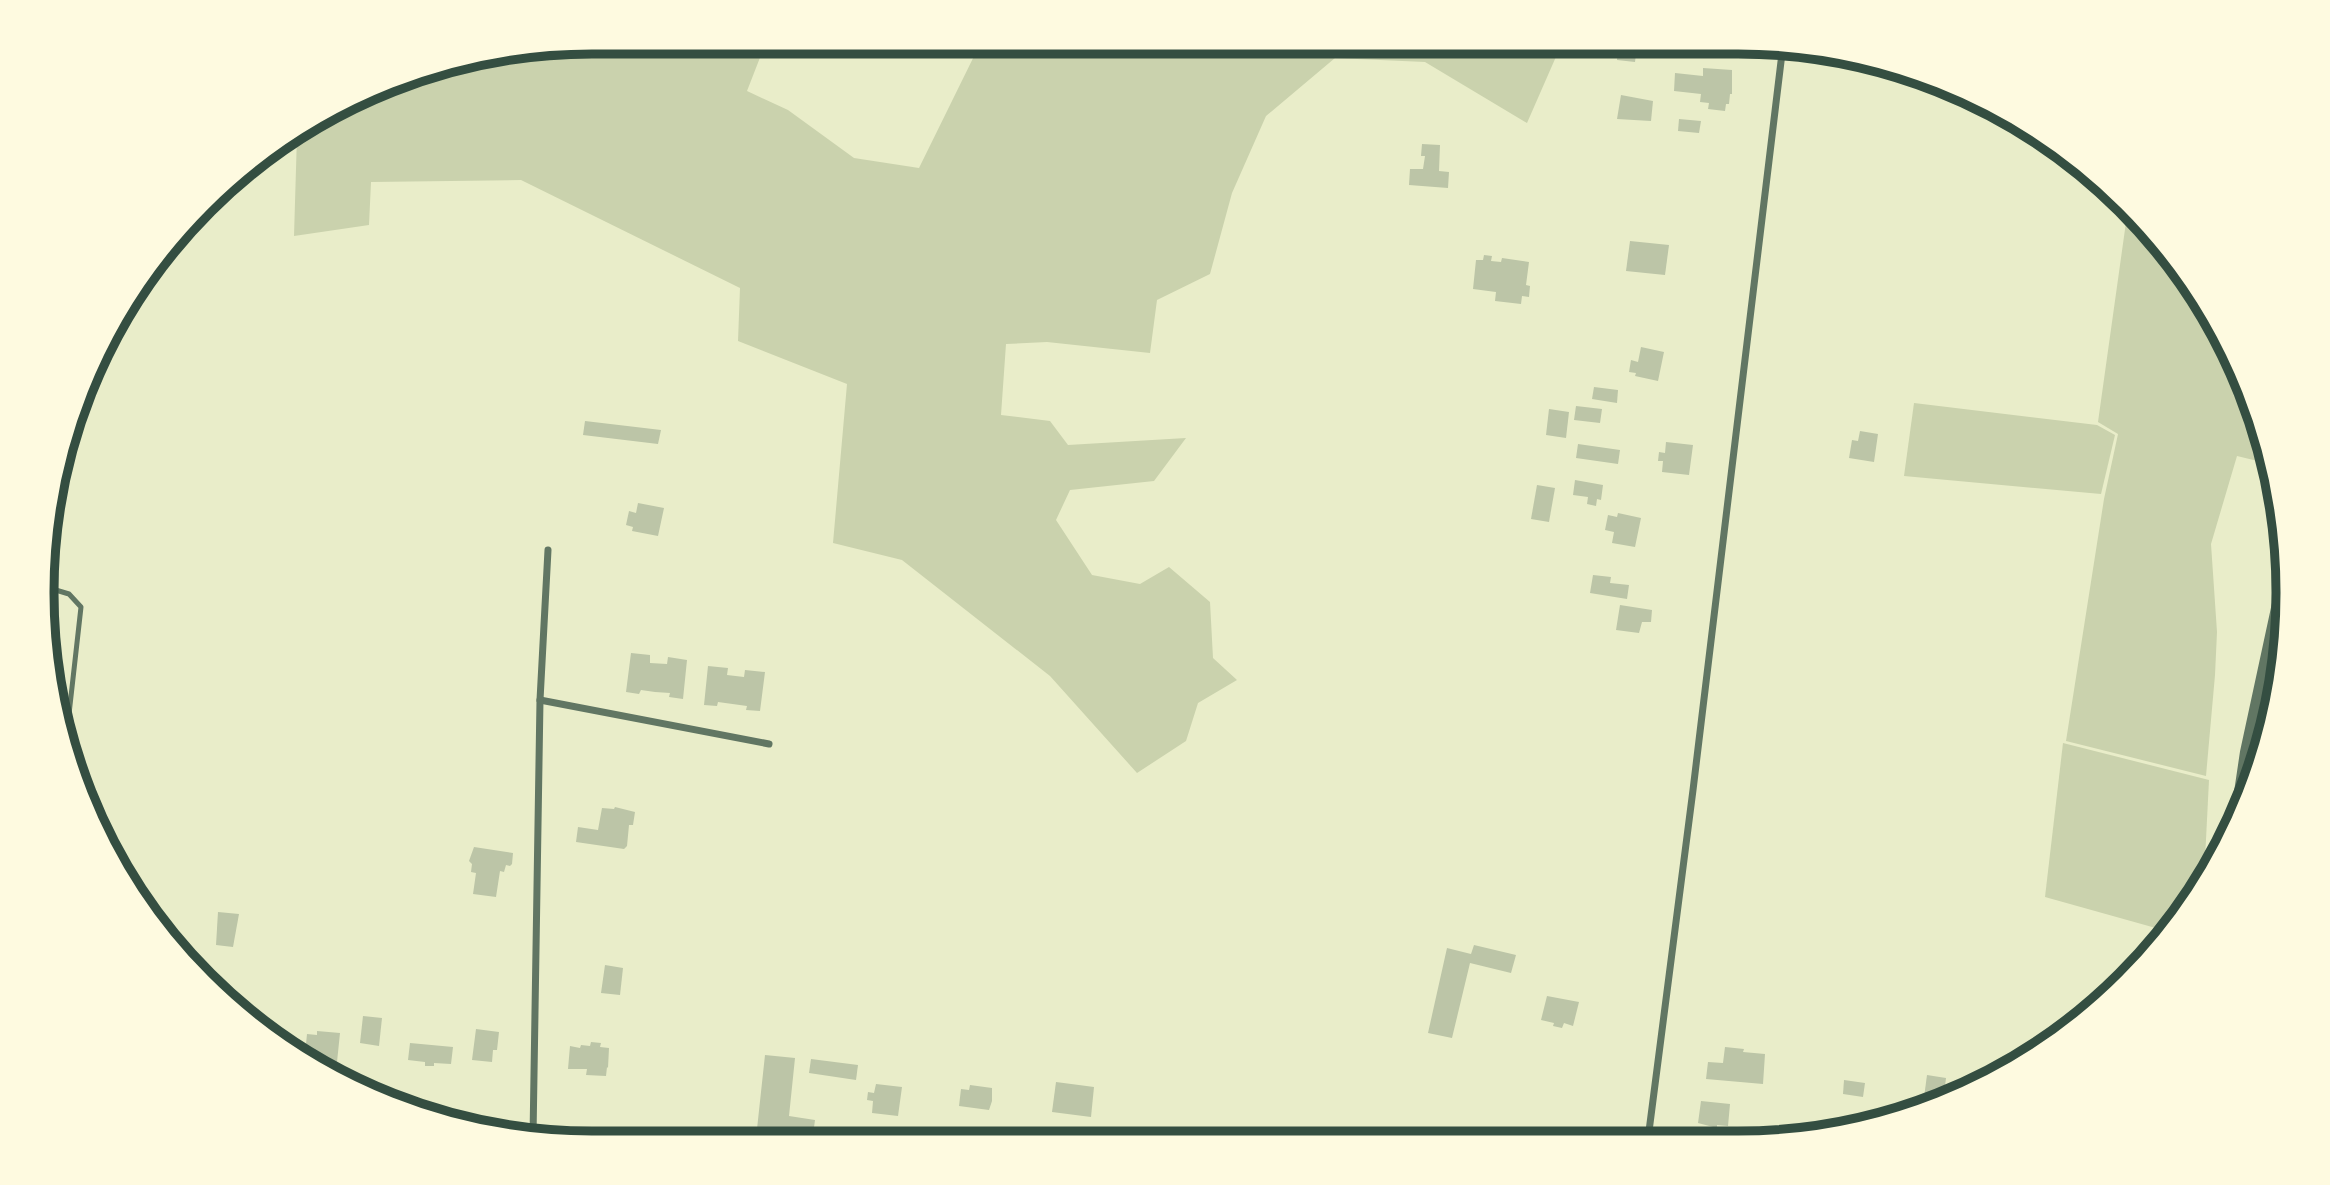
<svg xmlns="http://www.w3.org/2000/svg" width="2330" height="1185" viewBox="0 0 2330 1185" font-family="Poppins,sans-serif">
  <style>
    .green { fill: #cad2ad }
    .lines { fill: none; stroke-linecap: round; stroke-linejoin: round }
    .stream { stroke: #a3b18a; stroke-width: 5 }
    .building { fill: #bcc5a7 }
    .service { stroke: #617663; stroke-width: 5 }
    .minor { stroke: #617663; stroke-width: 7 }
    .tertiary { stroke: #617663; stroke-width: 12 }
    .rim { fill: none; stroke: #344e41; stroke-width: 9 }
  </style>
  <rect width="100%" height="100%" fill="#e9edc9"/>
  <g class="green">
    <path d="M592,42H766L747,91L788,110L854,158L919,168L981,42L1562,43L1527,123L1425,62L1335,58L1266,116L1232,193L1210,274L1157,300L1150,353L1047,342L1006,344L1001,415L1050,421L1068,445L1186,438L1154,481L1070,490L1056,520L1092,575L1140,584L1169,567L1210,602L1213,658L1237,680L1198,703L1186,741L1137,773L1050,676L902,560L833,543L847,384L738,341L740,288L521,180L371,182L369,225L294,236L297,135L415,71Z"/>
    <path d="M2128,208L2151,229L2214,317L2259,415L2270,464L2237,456L2211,544L2217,632L2215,675L2206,776L2066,741L2104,499L2118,434L2098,422Z"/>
    <path d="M1914,403L2097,425L2115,435L2101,494L1904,476Z"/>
    <path d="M2286,613L2287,628L2269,735L2252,782Z"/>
    <path d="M2063,743L2209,780L2204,879L2170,932L2045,897Z"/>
  </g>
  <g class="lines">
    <path class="stream" d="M2265,745L2275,701"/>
  </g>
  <g class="building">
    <path d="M1618,43L1637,45L1635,62L1617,60Z"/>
    <path d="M1703,68L1732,70V94H1730L1729,104H1726L1725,111L1708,109L1709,103L1700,102L1701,94L1674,91L1675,73L1703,76Z"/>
    <path d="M1621,95L1653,101L1651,121L1617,119Z"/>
    <path d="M1679,119L1701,121L1699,133L1678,131Z"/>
    <path d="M1422,144L1440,145L1439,171L1449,172L1448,188L1409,185L1410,169H1423L1425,156H1421Z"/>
    <path d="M1630,241L1669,245L1665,275L1626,271Z"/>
    <path d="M1484,255L1492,256L1491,261L1501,262L1502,258L1529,262L1526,285L1530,286L1529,297L1522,296L1521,304L1495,301L1496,292L1473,289L1476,260H1483Z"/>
    <path d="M1641,347L1664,352L1658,381L1635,376L1636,373L1629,372L1631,360L1638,362Z"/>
    <path d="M1594,387L1618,390L1617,403L1592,399Z"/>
    <path d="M1576,406L1602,409L1600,423L1574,420Z"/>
    <path d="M1549,409L1569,412L1566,438L1546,435Z"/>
    <path d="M585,421L661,430L658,444L583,435Z"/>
    <path d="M1860,431L1878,434L1874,462L1849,458L1852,440L1858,441Z"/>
    <path d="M1666,442L1693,445L1689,475L1662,472L1663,461H1658L1659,452L1665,453Z"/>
    <path d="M1578,444L1620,450L1618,464L1576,458Z"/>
    <path d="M1575,480L1603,485L1601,500L1597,499L1596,506L1587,504L1588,497L1573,495Z"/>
    <path d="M1537,485L1555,488L1549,522L1531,519Z"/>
    <path d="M638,503L664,508L658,536L632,531L633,527L626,525L629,511L636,513Z"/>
    <path d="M1618,513L1641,518L1635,547L1612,543L1614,532L1605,530L1608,515L1617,517Z"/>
    <path d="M1593,575L1611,577L1610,583L1629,585L1627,599L1590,593Z"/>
    <path d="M1620,605L1652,610L1651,622H1642L1639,633L1616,630Z"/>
    <path d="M631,653L650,655V663L667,664L668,657L687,660L683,699L669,697L670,693L655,692L641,690L639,694L626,692Z"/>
    <path d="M708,666L728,668L727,675L744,677L745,670L765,672L760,711L746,710L747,706L718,702L717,706L704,705Z"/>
    <path d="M615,807L635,812L633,825H629L627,846L624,849L576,842L578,827L598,830L602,808L614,809Z"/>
    <path d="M474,847L513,853L512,864L510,866L506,865L504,872L500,871L496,897L473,894L476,873L471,872L472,864L469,861Z"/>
    <path d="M218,912L239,914L233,947L216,945Z"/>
    <path d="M1474,945L1516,955L1511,973L1470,963L1452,1038L1428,1033L1447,948L1471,954Z"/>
    <path d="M605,965L623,968L620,995L601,993Z"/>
    <path d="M1547,996L1579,1002L1573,1026L1564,1023L1562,1028L1553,1026L1554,1023L1541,1020Z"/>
    <path d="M363,1016L382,1018L379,1046L360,1043Z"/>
    <path d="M476,1029L499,1032L497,1050H493L492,1062L472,1060Z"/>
    <path d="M317,1031L340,1033L337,1062L314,1059V1055L305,1054L307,1034L317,1035Z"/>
    <path d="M591,1042L601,1043L600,1047L609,1048L608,1068L607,1067L606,1076L586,1075L587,1069H568L570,1046L580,1048L581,1045L590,1046Z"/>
    <path d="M410,1043L453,1047L451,1064L434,1063V1066H425V1062L408,1060Z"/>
    <path d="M1725,1047L1744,1049L1743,1052L1765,1054L1763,1084L1706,1079L1708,1062L1723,1063Z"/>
    <path d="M765,1055L795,1058L789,1116L815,1120L813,1135L757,1129Z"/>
    <path d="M811,1059L858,1065L856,1080L809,1073Z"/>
    <path d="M1927,1075L1946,1078L1943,1103L1930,1106L1923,1105Z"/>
    <path d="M1844,1080L1865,1083L1863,1097L1843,1094Z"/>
    <path d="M1056,1082L1094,1087L1091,1117L1052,1112Z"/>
    <path d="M876,1084L902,1087L898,1116L872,1113L873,1101L867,1100L868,1092L874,1093Z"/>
    <path d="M970,1085L992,1088V1101L989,1110L959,1106L961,1089L969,1090Z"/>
    <path d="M1701,1101L1730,1104L1728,1126L1717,1125V1128L1698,1123Z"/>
  </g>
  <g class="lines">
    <path class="service" d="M49,588L69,594L81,607L67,732"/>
    <g class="minor">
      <path d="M540,700L769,744"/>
      <path d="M450,1124L570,1142"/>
      <path d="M533,1137L540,700L548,550"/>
      <path d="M1648,1139L1693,790L1783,45"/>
    </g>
    <path class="tertiary" d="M2235,826L2246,752L2285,571"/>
  </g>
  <path d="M0 0H2330V1185H0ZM592 54H1738A538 538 0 0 1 2276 592V593A538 538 0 0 1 1738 1131H592A538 538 0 0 1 54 593V592A538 538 0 0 1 592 54Z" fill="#fefae0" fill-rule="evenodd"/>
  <path class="rim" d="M592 54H1738A538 538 0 0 1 2276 592V593A538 538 0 0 1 1738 1131H592A538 538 0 0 1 54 593V592A538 538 0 0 1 592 54Z"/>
</svg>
